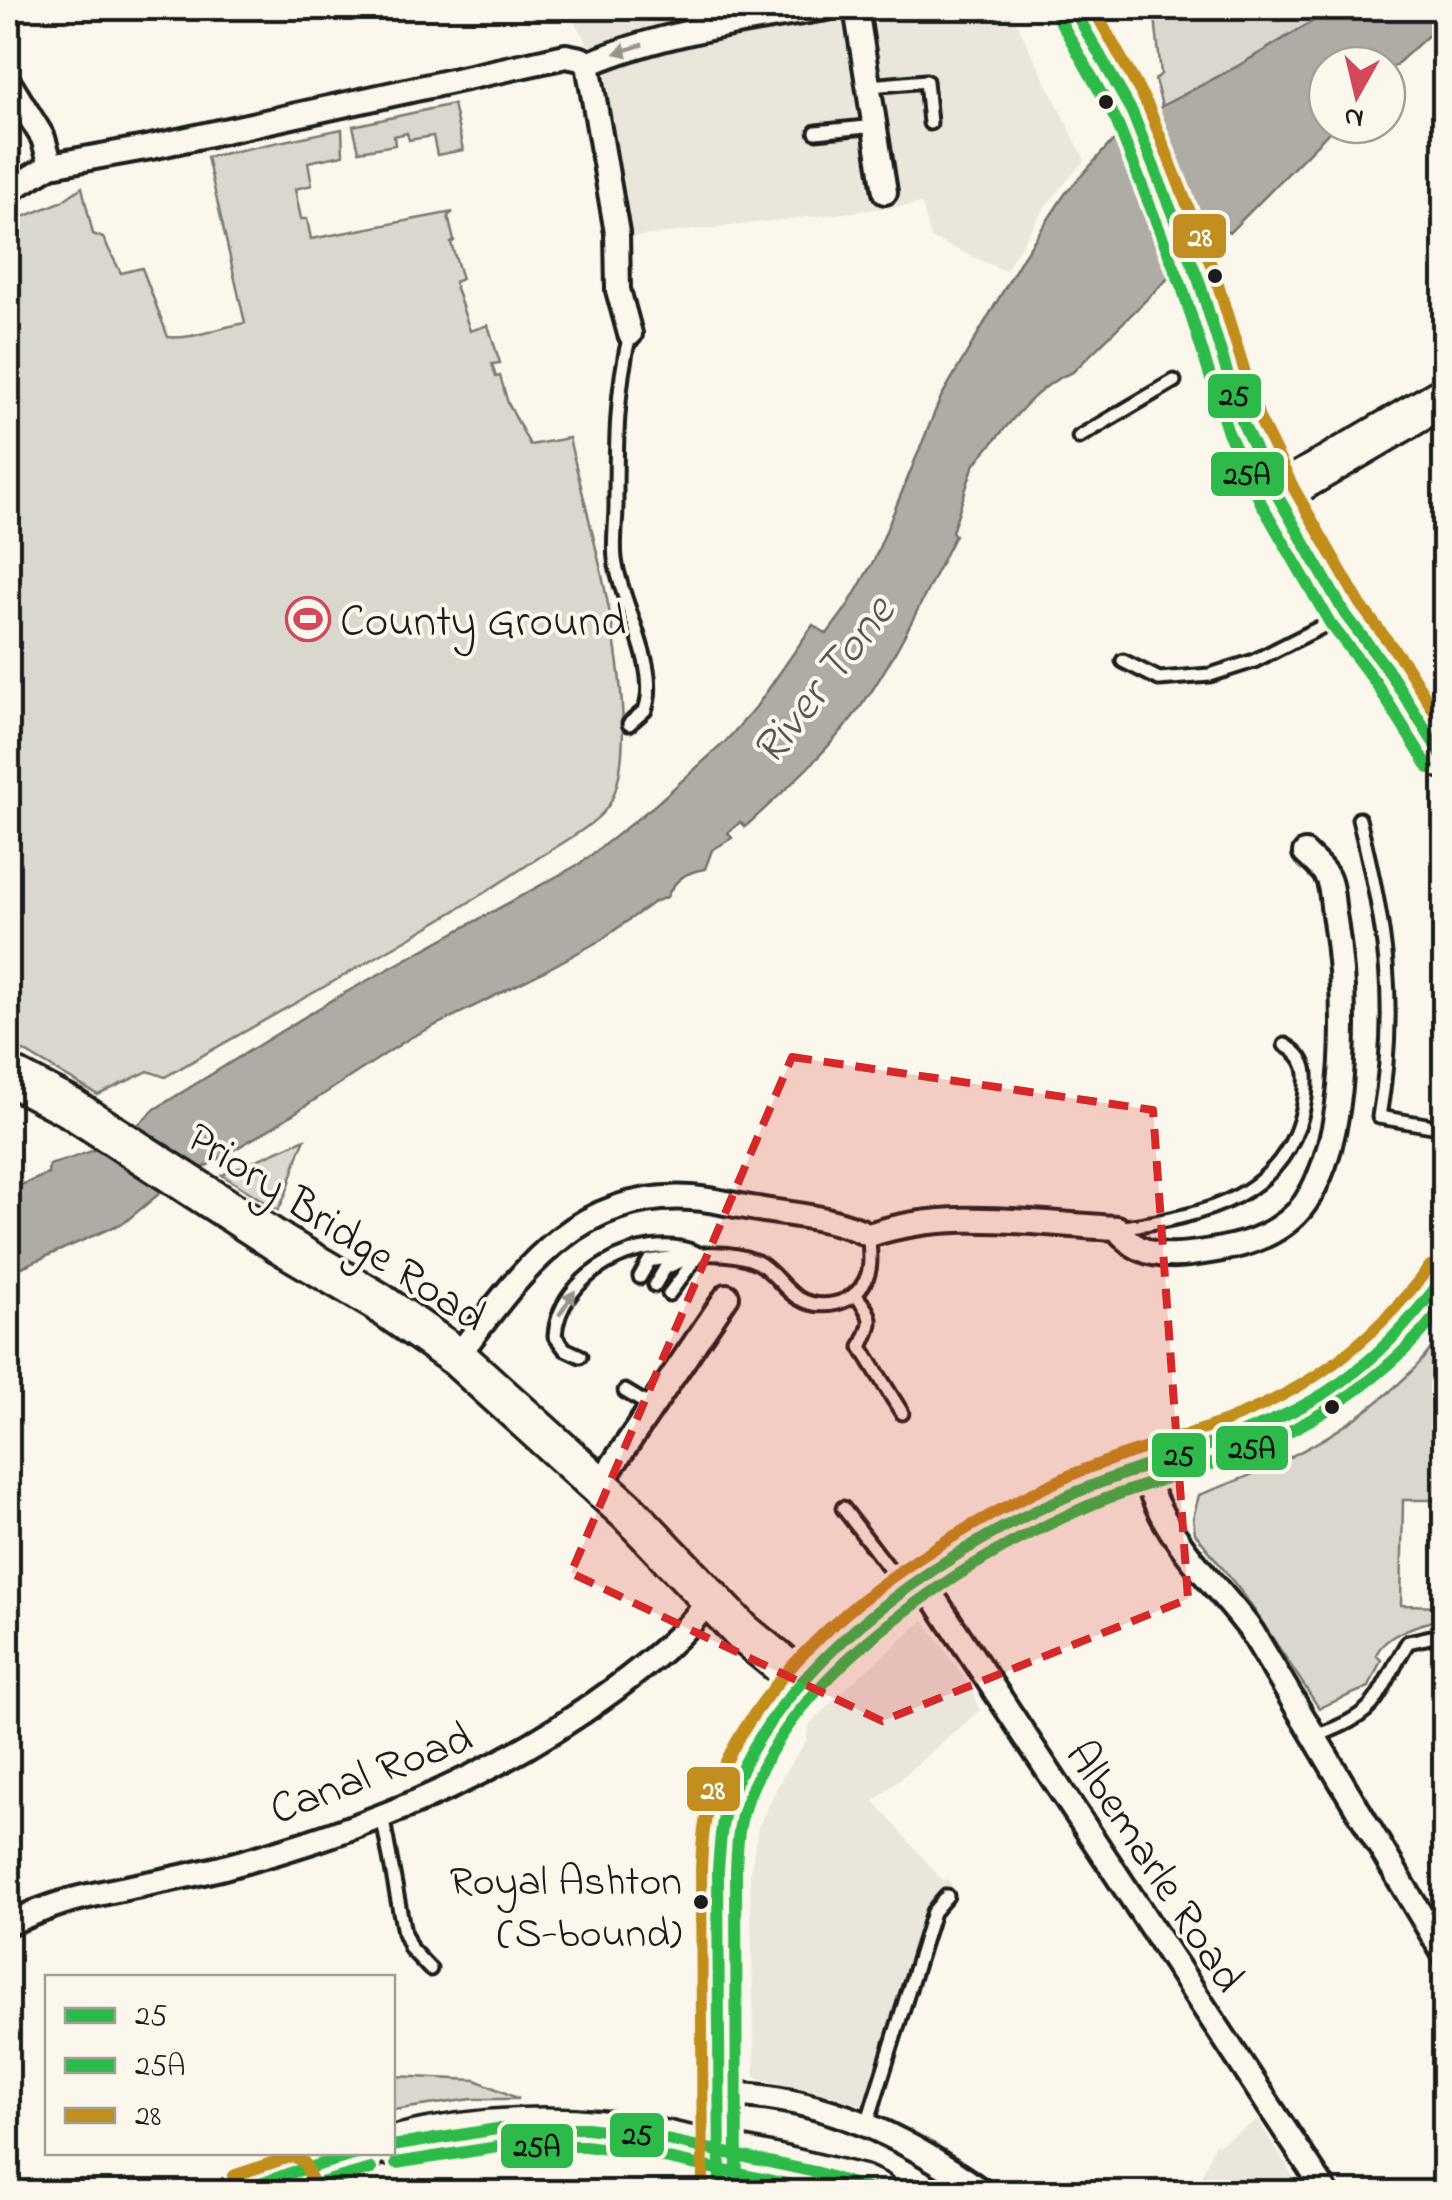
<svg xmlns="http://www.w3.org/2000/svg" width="1452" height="2200" viewBox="0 0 1452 2200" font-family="'Indie Flower',sans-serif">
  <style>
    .built { fill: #eae6dc }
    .green { fill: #dad7ce; stroke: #7b7a75; stroke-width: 2.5 }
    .water { fill: #afaca5; stroke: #74726e; stroke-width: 2.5 }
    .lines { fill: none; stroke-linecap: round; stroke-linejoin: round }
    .lane-casing { stroke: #1c1c1c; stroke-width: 19 }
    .street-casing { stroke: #1c1c1c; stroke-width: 30 }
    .primary-casing { stroke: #1c1c1c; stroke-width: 45 }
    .lane { stroke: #fbf7ec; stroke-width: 11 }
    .street { stroke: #fbf7ec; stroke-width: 22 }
    .primary { stroke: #fbf7ec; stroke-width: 38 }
    .primary-bridge-casing { stroke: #1c1c1c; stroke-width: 45; stroke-linecap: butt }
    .primary-bridge { stroke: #fbf7ec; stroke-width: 38 }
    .bus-1-casing { stroke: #fbf7ec; stroke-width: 20 }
    .bus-2-casing { stroke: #fbf7ec; stroke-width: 20 }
    .bus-3-casing { stroke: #fbf7ec; stroke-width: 20 }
    .bus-1 { stroke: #2eba4a; stroke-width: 12 }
    .bus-2 { stroke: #2eba4a; stroke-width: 12 }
    .bus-3 { stroke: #c18e1f; stroke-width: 12 }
    .oneway { fill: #97948e }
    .marked { fill: #d62828; fill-opacity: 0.2; stroke: #d62828; stroke-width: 8; stroke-dasharray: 20 12; stroke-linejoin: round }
    .bus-dot { fill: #1c1c1c; stroke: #fbf7ec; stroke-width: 4 }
    .labels { text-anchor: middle; stroke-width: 8; stroke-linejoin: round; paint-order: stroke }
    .bus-label { font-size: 42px; fill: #1c1c1c; stroke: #fbf7ec; text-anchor: end }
    .poi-label { font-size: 45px; fill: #1c1c1c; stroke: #fbf7ec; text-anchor: start }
    .street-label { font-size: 45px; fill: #1c1c1c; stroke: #fbf7ec }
    .water-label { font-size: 48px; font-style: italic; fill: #575653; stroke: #fbf7ec }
    .line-badge { stroke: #fbf7ec; stroke-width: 4 }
    .badge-label { font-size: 28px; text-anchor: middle; font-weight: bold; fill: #fff }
    .pale-badge-label { font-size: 28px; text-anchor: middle; font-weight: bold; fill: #111 }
  </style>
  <rect width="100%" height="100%" fill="#fbf7ec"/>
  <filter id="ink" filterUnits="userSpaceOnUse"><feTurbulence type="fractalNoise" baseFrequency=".01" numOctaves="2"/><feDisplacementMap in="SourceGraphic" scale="20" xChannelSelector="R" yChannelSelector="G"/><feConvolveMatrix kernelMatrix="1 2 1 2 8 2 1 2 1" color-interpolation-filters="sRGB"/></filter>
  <g filter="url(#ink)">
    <g class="built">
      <path d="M565,8H1009L1085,160L1047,204L1005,271L931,238L922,204L632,237L605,70Z"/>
      <path d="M924,1620L973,1691L980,1710L874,1801L943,1881L947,1878L956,1894L939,1913L878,2109L755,2077L750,1874L758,1827L784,1774L806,1741L809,1726L838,1695Z"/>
      <path d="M1258,2120L1303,2192H1195L1215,2143L1218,2145Z"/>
    </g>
    <g class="green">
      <path d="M1135,8H1335L1238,66L1162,106L1155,80L1161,74L1155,17L1136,15Z"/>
      <path d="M453,104L463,150L437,155L433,136L409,140L407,133L394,136L395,145L359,151L353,126Z"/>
      <path d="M342,129L343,155L308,162L312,185L295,189L301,219H307L311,239L453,212L448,216L454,241L451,243L462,279L454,282L470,331L488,325L500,363L492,364L496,377L500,376L508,403L530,445L569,438C589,523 649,727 610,803C599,823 558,846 538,858C418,938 289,1005 165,1077L148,1071L98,1095L20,1049L8,1046V223L61,202L82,187L93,234L103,238L121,273L142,268L168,337C193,340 219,327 245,323L207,157Z"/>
      <path d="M305,1139C293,1162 292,1188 278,1210L222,1175Z"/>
      <path d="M1444,1332V1500H1403L1401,1605L1444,1606V1618C1423,1623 1385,1633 1376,1655L1381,1660L1369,1687L1319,1708L1246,1598L1195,1533L1193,1518L1199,1495C1278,1467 1350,1432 1410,1373C1423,1361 1433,1345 1444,1332Z"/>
      <path d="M393,2076L476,2080L519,2099H472L393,2110Z"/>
    </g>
    <path class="water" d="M1335,8H1444V21L1387,73V65H1327V125H1336L1230,232L1216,231L1073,372C1036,384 1007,428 981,456L973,467L952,532L955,535C928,588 904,642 871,692C837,743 790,786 745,827L740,822L728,833L732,838L712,850L705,869C686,872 675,879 667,897L654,902L601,940L537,975L410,1038L273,1127L160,1193L125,1222L8,1273V1190L48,1174L49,1165C91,1153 124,1141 155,1109L332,1000L581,863L655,805L725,742L756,707L813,625L827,634L847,607L874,560L941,397L1023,257L1065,194L1109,145L1162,106L1238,66Z"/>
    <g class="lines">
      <defs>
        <g id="lane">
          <path d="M870,86L926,81L930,123"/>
          <path d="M816,132L876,126"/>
          <path d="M1079,437L1174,381"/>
          <path d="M1123,661L1159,679L1210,675L1254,661L1341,617"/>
          <path d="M629,724L645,710C661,668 620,602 615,559C613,542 616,523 616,505C616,447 616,390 630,334"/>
          <path d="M1359,819C1386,926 1398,1007 1379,1117L1444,1128"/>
          <path d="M1117,1228C1202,1217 1291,1197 1305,1098C1308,1073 1308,1058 1285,1045"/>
          <path d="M640,1277L649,1261C683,1256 724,1247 757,1262C773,1270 783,1289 798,1298C820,1311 853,1305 865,1281C873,1267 869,1249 869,1235"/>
          <path d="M655,1285L665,1268L682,1261"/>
          <path d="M669,1294L699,1254"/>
          <path d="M855,1294C874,1319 874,1319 861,1347L902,1413"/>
          <path d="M580,1356L565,1349L555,1336C558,1275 642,1231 695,1252"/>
          <path d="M625,1391L650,1406"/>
          <path d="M843,1508L904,1588"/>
          <path d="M1314,1737C1334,1729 1364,1718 1376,1699C1388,1681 1396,1661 1408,1642L1444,1634"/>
          <path d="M382,1815L404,1933L411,1949L430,1969"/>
          <path d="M867,2124L933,1912L947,1896"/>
        </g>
        <g id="street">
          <path d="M856,8L885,192"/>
          <path d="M588,64L617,233L618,290L630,334"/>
          <path d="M8,81L43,138L51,165"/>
          <path d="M8,191L51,165L151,147L566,56L581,59L588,64C663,32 746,21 827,8"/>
          <path d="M457,1357C520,1274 574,1191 691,1198C713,1199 736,1206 758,1209C797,1216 834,1217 869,1235C949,1208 1034,1224 1117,1228C1134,1253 1160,1258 1190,1254C1231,1249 1279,1240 1305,1203C1351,1136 1347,997 1335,920C1332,907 1333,886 1326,875C1321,867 1312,860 1305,853"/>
          <path d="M1141,1468C1151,1493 1161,1517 1177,1539C1199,1572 1229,1600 1252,1632L1444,1954"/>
          <path d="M596,1483L608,1472L727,1296"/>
          <path d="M922,1580L1326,2192"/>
          <path d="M8,1923C29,1915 50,1906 72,1900C123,1887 176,1880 228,1866C364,1830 498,1776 612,1691C649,1663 683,1636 711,1598"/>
          <path d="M721,2094C822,2096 901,2134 983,2192"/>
        </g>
        <g id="primary">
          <path d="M1073,8L1132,112L1199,281L1243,424L1277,495L1345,614L1390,673L1444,759"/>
          <path d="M1277,495L1444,397"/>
          <path d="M8,1075L71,1108L281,1244L377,1301L457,1357L628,1512L743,1633L803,1682"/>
          <path d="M721,2119C721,2054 718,1988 718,1923C718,1888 716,1851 724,1817C759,1673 953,1545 1082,1490C1130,1469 1182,1457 1232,1438C1325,1402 1386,1359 1444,1277"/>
          <path d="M392,2146C483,2124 577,2121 668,2141"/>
          <path d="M778,2165L862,2185L877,2192"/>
          <path d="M239,2192L290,2173L366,2152"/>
          <path d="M720,2192V2179"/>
        </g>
      </defs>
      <use href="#lane" class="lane-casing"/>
      <use href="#street" class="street-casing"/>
      <use href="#primary" class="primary-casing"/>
      <use href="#lane" class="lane"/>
      <use href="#street" class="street"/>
      <use href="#primary" class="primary"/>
      <defs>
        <path id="primary-bridge" d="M668,2141L778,2165"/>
      </defs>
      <use href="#primary-bridge" class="primary-bridge-casing"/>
      <use href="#primary-bridge" class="primary-bridge"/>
      <defs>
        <g id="bus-1">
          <path d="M1073,8L1132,112L1199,281L1243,424L1277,495L1345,614L1390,673L1444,759"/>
          <path d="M392,2146L503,2128H587L648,2136L815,2172L877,2192"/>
          <path d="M239,2192L290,2173L364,2152"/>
          <path d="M720,2192L718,1870C720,1845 721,1818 730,1795C787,1652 960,1537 1099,1483C1175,1453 1255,1437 1325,1393C1373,1363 1410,1322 1444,1277"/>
        </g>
        <g id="bus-2">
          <path d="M1058,17L1116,120L1182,287L1227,430L1261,503L1330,623L1376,683L1429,768"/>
          <path d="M396,2163L504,2146H585L645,2154L824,2192"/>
          <path d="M288,2192L371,2169"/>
          <path d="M737,2192L736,1871C737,1848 738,1824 746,1803C797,1667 960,1562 1088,1506C1129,1488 1174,1477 1217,1462C1307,1430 1386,1382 1444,1305"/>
        </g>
        <g id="bus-3">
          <path d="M1093,8L1148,106L1215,275L1259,418L1293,487L1360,604L1405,664L1444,727"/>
          <path d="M233,2176L292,2156L304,2162L314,2185"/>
          <path d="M703,2192L701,1870C702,1843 704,1814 714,1788C775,1639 930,1539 1071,1475C1115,1456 1162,1444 1207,1428C1304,1394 1368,1348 1430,1266"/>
        </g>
      </defs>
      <use href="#bus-1" class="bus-1-casing"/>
      <use href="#bus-2" class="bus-2-casing"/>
      <use href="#bus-3" class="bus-3-casing"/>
      <use href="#bus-1" class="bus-1"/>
      <use href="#bus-2" class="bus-2"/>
      <use href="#bus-3" class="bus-3"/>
    </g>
    <defs><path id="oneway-solid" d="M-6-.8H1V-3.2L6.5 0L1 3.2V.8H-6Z" transform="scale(2.5)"/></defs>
    <g class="oneway">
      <use href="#oneway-solid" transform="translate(629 49) rotate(162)"/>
      <use href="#oneway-solid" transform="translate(567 1303) rotate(-57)"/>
    </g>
  </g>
  <path class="marked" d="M792,1057L1153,1110L1188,1599L882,1721L571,1573Z"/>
  <defs>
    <symbol id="stadium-ring" viewBox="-11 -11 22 22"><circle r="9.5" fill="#fbf7ec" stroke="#d1495b" stroke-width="1.5"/><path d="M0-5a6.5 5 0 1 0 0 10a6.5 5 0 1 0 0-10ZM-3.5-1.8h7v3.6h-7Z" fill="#d1495b"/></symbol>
  </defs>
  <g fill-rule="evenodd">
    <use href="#stadium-ring" x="283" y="594" width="50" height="50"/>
  </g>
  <g class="bus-dot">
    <circle cx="1106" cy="102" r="9"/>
    <circle cx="1215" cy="276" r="9"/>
    <circle cx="1332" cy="1407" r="9"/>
    <circle cx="701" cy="1902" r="9"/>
  </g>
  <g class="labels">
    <g class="bus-label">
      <text x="682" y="1894">Royal Ashton<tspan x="682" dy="52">(S-bound)</tspan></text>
    </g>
    <g class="poi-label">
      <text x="340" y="635">County Ground</text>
    </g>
    <g class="street-label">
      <text transform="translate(338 1225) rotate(33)" y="16">Priory Bridge Road</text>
      <text transform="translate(370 1771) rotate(-21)" y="16">Canal Road</text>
      <text transform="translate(1157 1865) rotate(57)" y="16">Albemarle Road</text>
    </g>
    <g class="water-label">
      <text transform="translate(821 679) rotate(-52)" y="17">River Tone</text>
    </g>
  </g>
  <g class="line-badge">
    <rect x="1171" y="212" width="57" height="48" rx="10" fill="#c18e1f"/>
    <rect x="1206" y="372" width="57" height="48" rx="10" fill="#2eba4a"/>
    <rect x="1209" y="450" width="77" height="48" rx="10" fill="#2eba4a"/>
    <rect x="1214" y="1424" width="76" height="48" rx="10" fill="#2eba4a"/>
    <rect x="1150" y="1431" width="58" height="48" rx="10" fill="#2eba4a"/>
    <rect x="685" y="1765" width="57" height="48" rx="10" fill="#c18e1f"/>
    <rect x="608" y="2111" width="58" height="48" rx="10" fill="#2eba4a"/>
    <rect x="499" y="2122" width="76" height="48" rx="10" fill="#2eba4a"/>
  </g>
  <g class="badge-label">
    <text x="1200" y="246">28</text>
    <text x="713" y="1799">28</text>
  </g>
  <g class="pale-badge-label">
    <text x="1234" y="405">25</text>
    <text x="1247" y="484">25A</text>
    <text x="1252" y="1458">25A</text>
    <text x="1179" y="1465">25</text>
    <text x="637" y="2144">25</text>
    <text x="537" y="2156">25A</text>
  </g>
  <rect width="1452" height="2200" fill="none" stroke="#fbf7ec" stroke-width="40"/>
  <rect x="20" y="20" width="1412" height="2160" fill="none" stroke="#1c1c1c" stroke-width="4" filter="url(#ink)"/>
  <rect x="45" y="1975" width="350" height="180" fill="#fbf7ec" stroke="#a29f99" stroke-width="2.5"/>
  <rect x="65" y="2008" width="50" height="15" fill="#2eba4a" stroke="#a29f99" stroke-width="2.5"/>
  <text x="135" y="2025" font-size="30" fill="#1c1c1c">25</text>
  <rect x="65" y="2058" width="50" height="15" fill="#2eba4a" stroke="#a29f99" stroke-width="2.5"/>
  <text x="135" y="2075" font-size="30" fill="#1c1c1c">25A</text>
  <rect x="65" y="2108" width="50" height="15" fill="#c18e1f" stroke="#a29f99" stroke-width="2.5"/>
  <text x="135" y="2125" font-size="30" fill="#1c1c1c">28</text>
  <g transform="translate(1357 95) rotate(188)"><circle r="48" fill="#fbf7ec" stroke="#a29f99" stroke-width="2.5"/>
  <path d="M0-8L18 38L0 25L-18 38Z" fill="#d1495b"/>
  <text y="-15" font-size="28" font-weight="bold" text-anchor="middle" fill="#1c1c1c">N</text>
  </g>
</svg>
